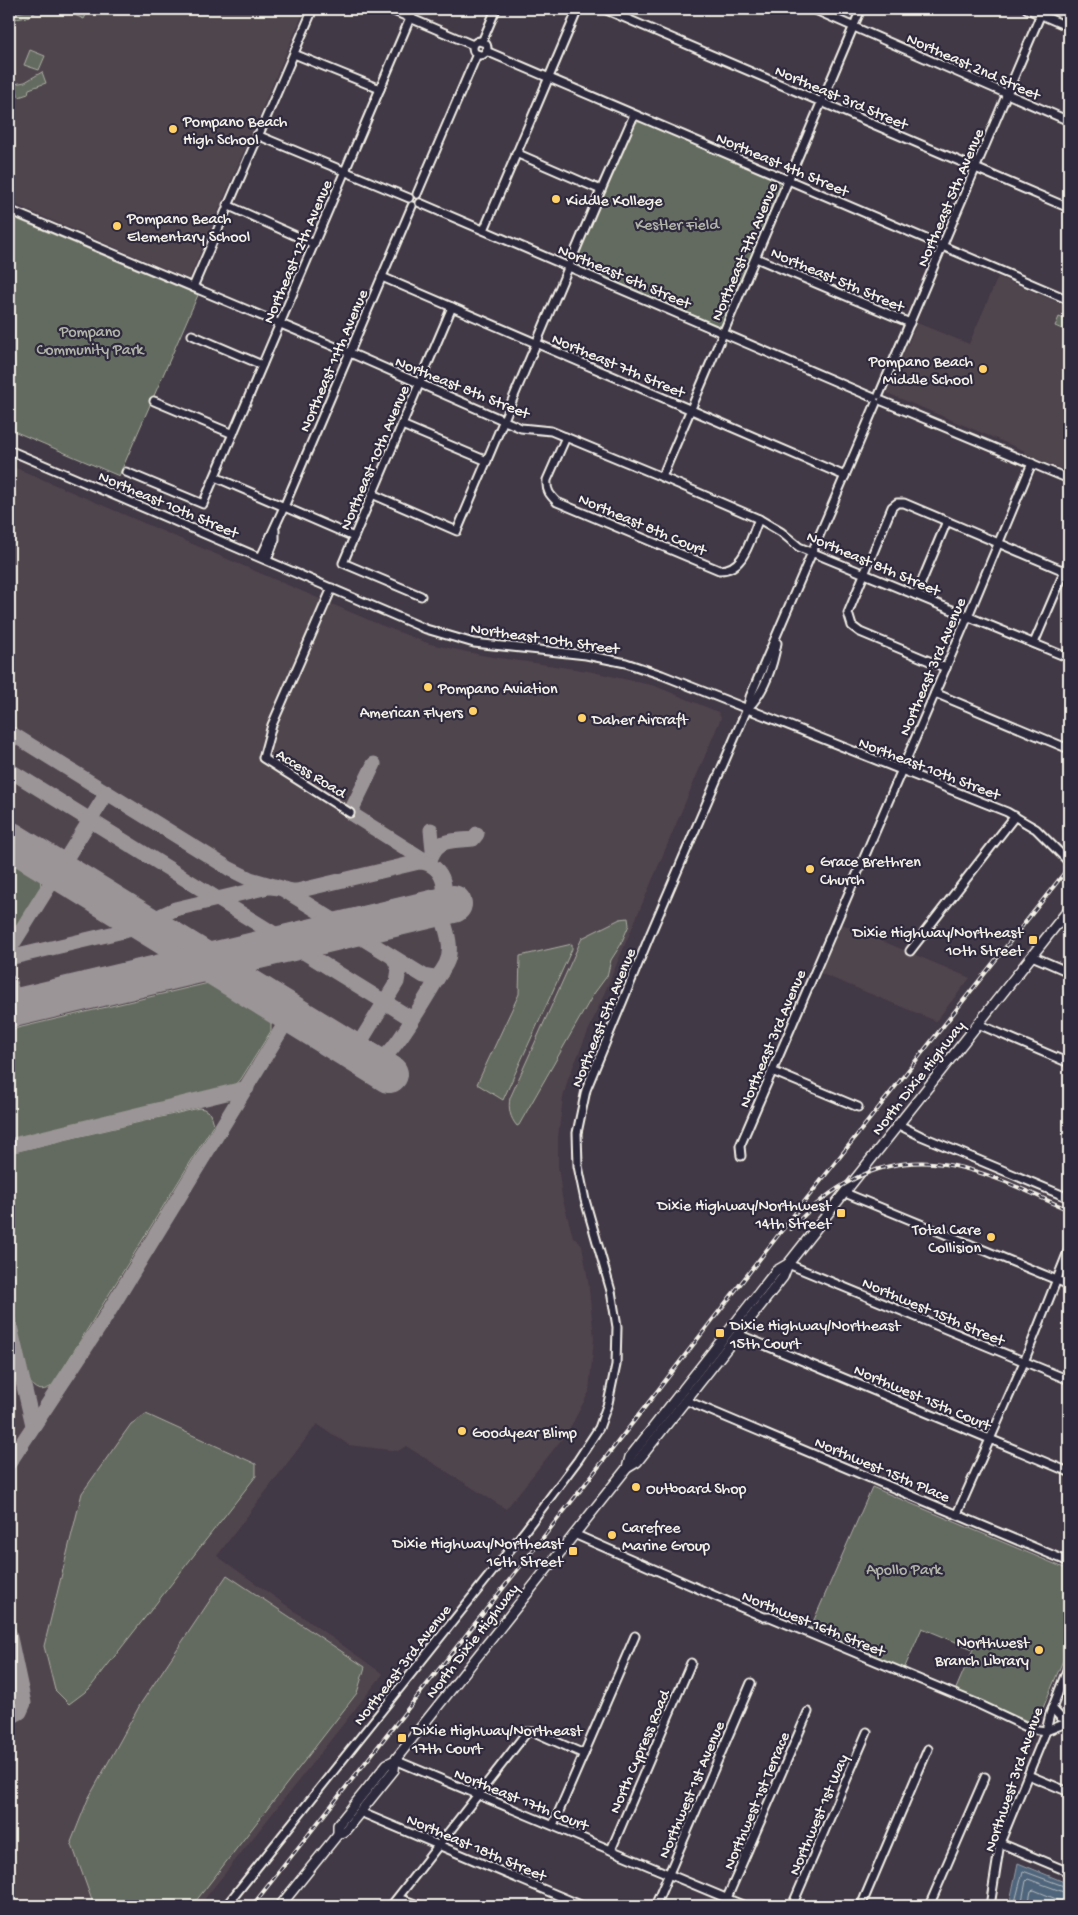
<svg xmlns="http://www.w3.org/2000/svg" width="1078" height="1915" viewBox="0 0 1078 1915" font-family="'Gochi Hand',sans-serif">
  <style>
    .built { fill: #50444d }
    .green { fill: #646b5f; stroke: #acaea4 }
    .water { fill: #50657b; stroke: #929da7 }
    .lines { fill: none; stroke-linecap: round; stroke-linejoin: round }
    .shore { stroke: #b2b9bc; stroke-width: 1 }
    .taxiway { stroke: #9b9597; stroke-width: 15 }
    .runway { stroke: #9b9597; stroke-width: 38 }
    .minor-casing { stroke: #f4f1e8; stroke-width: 11 }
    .major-casing { stroke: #f4f1e8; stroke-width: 12 }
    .minor { stroke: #2f2a3d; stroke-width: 7 }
    .major { stroke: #2f2a3d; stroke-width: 9 }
    .rail-casing { stroke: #f4f1e8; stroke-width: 4 }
    .rail { stroke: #2f2a3d; stroke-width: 2; stroke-dasharray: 5.5; stroke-linecap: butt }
    .poi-dot { fill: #ffd166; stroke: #2f2a3d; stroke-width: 2 }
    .labels { text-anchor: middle; stroke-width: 4.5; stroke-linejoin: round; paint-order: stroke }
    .street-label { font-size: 16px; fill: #f4f1e8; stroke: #2f2a3d }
    .poi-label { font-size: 16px; fill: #f4f1e8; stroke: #2f2a3d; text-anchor: start }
    .park-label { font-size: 16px; fill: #b3b5aa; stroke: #2f2a3d }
  </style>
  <rect width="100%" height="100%" fill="#423946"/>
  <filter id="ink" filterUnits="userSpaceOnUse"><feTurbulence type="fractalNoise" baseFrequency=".02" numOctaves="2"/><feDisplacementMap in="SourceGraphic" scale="10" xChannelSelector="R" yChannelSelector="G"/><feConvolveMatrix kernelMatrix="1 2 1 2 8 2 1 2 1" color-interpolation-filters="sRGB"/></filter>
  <g filter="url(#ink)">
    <g class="built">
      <path d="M9,9H305L189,279L9,202Z"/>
      <path d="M998,277L1069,307V472L1025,454V451L887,393L917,323L969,344Z"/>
      <path d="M9,465L378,624L430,644L486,656L588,671L655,686L718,712L721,718L568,1079L563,1098L558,1137V1166L562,1197L573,1237L582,1245L588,1280L594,1338L589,1392L569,1430L506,1509L406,1446L398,1451L349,1445L317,1424L217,1556L383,1674L199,1906H9Z"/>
      <path d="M842,924L970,978L936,1021L820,973Z"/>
    </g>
    <g class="green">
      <path d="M30,9H40C31,17 21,20 9,18V12L18,13Z"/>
      <path d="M60,9H89L84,19Z"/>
      <path d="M30,50L45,56L39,70L24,65Z"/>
      <path d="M42,72L46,83L29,89L28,94L19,97L14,84L25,82Z"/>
      <path d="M634,122H642L771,176L779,181L781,188L724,323L721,326H716L577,266L576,260Z"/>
      <path d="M9,216L198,295L119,476L9,429Z"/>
      <path d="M1059,317L1069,321V332L1055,326Z"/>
      <path d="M9,857L40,877L41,887L9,940Z"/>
      <path d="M628,918L629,925L620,946L611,960L607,976L593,995L519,1125L517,1126C510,1118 508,1108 510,1098L582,938L620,919Z"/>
      <path d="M572,944V949L503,1100L477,1084L519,994L520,956Z"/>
      <path d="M213,982L268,1016L271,1022V1031L241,1079L235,1086L9,1140V1030Z"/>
      <path d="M199,1108L204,1109L211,1114L214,1124L53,1385C44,1392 35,1392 29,1380L9,1294V1153Z"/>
      <path d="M146,1414L256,1464V1476L89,1689L69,1704L55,1690L44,1646L82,1493L131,1424Z"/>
      <path d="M872,1487L1069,1570V1646L1038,1720L1033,1723L1030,1722L955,1691L973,1649L922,1628L904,1669L810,1629Z"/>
      <path d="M227,1575L365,1667L357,1693L192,1906H94L71,1842L88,1799L141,1703Z"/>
    </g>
    <path class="water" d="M1018,1863L1069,1884V1906H1009Z"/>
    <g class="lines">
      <g class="shore">
        <path d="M1014,1906L1023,1871L1069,1888"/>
        <path d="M1021,1906L1026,1881L1028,1879L1069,1894"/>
        <path d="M1028,1906L1031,1891L1034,1890L1061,1901L1069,1902"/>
      </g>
      <g class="taxiway">
        <path d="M9,732L230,869L250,879L281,888L424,976L434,978L441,973"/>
        <path d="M374,764L350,813L429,863C437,837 449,842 473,839L477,834"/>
        <path d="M9,770L412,1019"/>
        <path d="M431,830L433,850"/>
        <path d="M9,950L107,793"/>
        <path d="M9,958L132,929L175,909L268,887C279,886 287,892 297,891L419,862C444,862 455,899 430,909"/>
        <path d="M9,982L17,1008"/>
        <path d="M341,1044L349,1046L362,1039L397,982L399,969L393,957"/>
        <path d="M357,1055C366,1058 375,1060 384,1056C396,1051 437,979 446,964C455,947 444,924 439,907"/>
        <path d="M9,1146L247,1088"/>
        <path d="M9,1322L33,1425"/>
        <path d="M9,1463L103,1321L291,1014"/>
        <path d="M9,1633L24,1703L20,1712L9,1718"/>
      </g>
      <g class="runway">
        <path d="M9,840L389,1074"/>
        <path d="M9,1009L453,904"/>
      </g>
      <defs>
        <g id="minor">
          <path d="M389,9L473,45"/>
          <path d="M604,9L1069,208"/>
          <path d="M813,9L1069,121"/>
          <path d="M1027,9L1069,27"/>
          <circle cx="480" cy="48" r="7"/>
          <path d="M482,42L496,9"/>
          <path d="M486,51L1069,300"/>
          <path d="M294,54L380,89"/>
          <path d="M257,135L409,198"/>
          <path d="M516,153L601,190"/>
          <path d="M417,194L477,54"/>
          <path d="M420,203L874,398"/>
          <path d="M227,205L314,244"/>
          <path d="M9,210L357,356L514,425L521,428L551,431L662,477L759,519L781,532L799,547L1069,658"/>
          <path d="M484,230L578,9"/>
          <path d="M756,258L910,323"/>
          <path d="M382,277L845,476"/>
          <path d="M193,287L313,9"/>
          <path d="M192,335L262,365"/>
          <path d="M879,395L1043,9"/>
          <path d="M154,401L233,434"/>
          <path d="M882,401L1069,479"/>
          <path d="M402,425L487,461"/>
          <path d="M566,437L547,480C546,491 550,495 557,502L719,570C745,571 750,538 759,519"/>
          <path d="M9,450L426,629L474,643L586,655L626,663L662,675L1007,812L1036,829L1069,862"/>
          <path d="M126,472L203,504L414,9"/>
          <path d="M215,477L354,537"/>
          <path d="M662,477L861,9"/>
          <path d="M372,494L457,531L601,190L634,115"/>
          <path d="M261,557L284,507L412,206"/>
          <path d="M267,560L275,539V530"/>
          <path d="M332,588L272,725L263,758L350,813"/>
          <path d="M916,595L947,521"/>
          <path d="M421,596L343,563L452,307"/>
          <path d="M1034,643L1069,561"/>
          <path d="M946,668L860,632L852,626L848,613L892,507L897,503H904L1069,573"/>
          <path d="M935,693L1069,749"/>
          <path d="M747,709C764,693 773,665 777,643"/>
          <path d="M910,951L1015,816"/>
          <path d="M1032,956L1069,972"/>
          <path d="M978,1024L1069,1063"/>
          <path d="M772,1071L858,1107"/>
          <path d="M899,1125L921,1136L1069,1198"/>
          <path d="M741,1156L740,1146L968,616L1032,463"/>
          <path d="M845,1193L1069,1285"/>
          <path d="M788,1264L1069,1380"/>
          <path d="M738,1334L1069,1472"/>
          <path d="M685,1400L1069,1562"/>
          <path d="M957,1514L1024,1362L1069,1249"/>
          <path d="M574,1534L738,1606L764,1617H770L976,1703L1031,1729L1046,1731L1069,1722"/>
          <path d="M1052,1708L1060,1717L1069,1719"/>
          <path d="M395,1760L745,1906"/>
          <path d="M1028,1775L1069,1792"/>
          <path d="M360,1812L583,1906"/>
          <path d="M553,1825L635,1636"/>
          <path d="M1000,1843L1069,1872"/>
          <path d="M611,1850L691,1663"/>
          <path d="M398,1898L421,1906"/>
          <path d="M727,1898L808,1712"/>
          <path d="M226,1906L524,1532L578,1460L599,1428L608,1403L616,1365L617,1327L611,1291L585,1200L578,1166L577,1133L586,1090L650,935L747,709L750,697L876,403"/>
          <path d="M391,1906L527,1732H534L584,1754"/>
          <path d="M655,1906L751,1683"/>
          <path d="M792,1906L867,1732"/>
          <path d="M861,1906L928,1749"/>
          <path d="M929,1906L985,1777"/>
          <path d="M990,1906L1000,1843L1046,1731L1050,1714L1069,1665"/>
        </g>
        <g id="major">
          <path d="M627,1468L630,1457L776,1271L788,1264"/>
          <path d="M338,1834V1825L387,1764L395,1760"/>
          <path d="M280,1906L338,1834L344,1832L394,1770L395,1760L627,1468L637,1462L783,1277L788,1264L1069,909"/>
        </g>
      </defs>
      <use href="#minor" class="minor-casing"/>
      <use href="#major" class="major-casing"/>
      <use href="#minor" class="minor"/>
      <use href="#major" class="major"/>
      <defs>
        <g id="rail">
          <path d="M791,1229C839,1176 896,1149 967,1169C1002,1178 1036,1196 1069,1210"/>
          <path d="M252,1906L579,1492L793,1216L1069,867"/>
        </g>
      </defs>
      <use href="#rail" class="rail-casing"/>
      <use href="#rail" class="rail"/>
    </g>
  </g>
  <g class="poi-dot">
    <circle cx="173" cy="129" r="5"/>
    <circle cx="556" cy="199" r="5"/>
    <circle cx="117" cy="226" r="5"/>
    <circle cx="983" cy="369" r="5"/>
    <circle cx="428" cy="687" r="5"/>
    <circle cx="473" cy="711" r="5"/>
    <circle cx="582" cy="718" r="5"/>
    <circle cx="810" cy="869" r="5"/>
    <rect x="1028" y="935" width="10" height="10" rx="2.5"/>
    <rect x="836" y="1208" width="10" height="10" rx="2.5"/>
    <circle cx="991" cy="1237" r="5"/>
    <rect x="715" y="1328" width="10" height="10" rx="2.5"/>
    <circle cx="462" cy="1431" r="5"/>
    <circle cx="636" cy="1487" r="5"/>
    <circle cx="612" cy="1535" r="5"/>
    <rect x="568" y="1546" width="10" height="10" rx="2.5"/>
    <circle cx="1039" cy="1650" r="5"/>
    <rect x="397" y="1733" width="10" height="10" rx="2.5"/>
  </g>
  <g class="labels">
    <g class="street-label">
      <text transform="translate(974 65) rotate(24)" y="6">Northeast 2nd Street</text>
      <text transform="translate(842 96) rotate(23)" y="6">Northeast 3rd Street</text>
      <text transform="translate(783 163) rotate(23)" y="6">Northeast 4th Street</text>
      <text transform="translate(949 197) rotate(-67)" y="6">Northeast 5th Avenue</text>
      <text transform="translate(296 251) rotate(-67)" y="6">Northeast 12th Avenue</text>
      <text transform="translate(743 251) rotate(-67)" y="6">Northeast 7th Avenue</text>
      <text transform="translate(625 275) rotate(23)" y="6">Northeast 6th Street</text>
      <text transform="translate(838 278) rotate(23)" y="6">Northeast 5th Street</text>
      <text transform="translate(332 360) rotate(-67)" y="6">Northeast 11th Avenue</text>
      <text transform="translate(619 364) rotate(23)" y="6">Northeast 7th Street</text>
      <text transform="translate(463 386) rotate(22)" y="6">Northeast 8th Street</text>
      <text transform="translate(373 457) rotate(-67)" y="6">Northeast 10th Avenue</text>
      <text transform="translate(169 503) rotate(23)" y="6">Northeast 10th Street</text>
      <text transform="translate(643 523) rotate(23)" y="6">Northeast 8th Court</text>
      <text transform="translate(874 562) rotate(23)" y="6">Northeast 8th Street</text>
      <text transform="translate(545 637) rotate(8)" y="6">Northeast 10th Street</text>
      <text transform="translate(931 666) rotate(-67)" y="6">Northeast 3rd Avenue</text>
      <text transform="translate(930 767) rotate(21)" y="6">Northeast 10th Street</text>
      <text transform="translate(312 772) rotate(32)" y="6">Access Road</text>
      <text transform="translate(602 1017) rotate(-68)" y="6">Northeast 5th Avenue</text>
      <text transform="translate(771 1038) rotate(-67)" y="6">Northeast 3rd Avenue</text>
      <text transform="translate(917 1077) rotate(-52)" y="6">North Dixie Highway</text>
      <text transform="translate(934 1310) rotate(23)" y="6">Northwest 15th Street</text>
      <text transform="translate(923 1396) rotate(23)" y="6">Northwest 15th Court</text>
      <text transform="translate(883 1468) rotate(23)" y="6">Northwest 15th Place</text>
      <text transform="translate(814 1622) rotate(22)" y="6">Northwest 16th Street</text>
      <text transform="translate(471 1640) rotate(-52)" y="6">North Dixie Highway</text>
      <text transform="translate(401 1664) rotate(-52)" y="6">Northeast 3rd Avenue</text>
      <text transform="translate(638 1751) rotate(-67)" y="6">North Cypress Road</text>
      <text transform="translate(1012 1779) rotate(-71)" y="6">Northwest 3rd Avenue</text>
      <text transform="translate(690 1789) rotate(-67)" y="6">Northwest 1st Avenue</text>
      <text transform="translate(522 1798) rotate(22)" y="6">Northeast 17th Court</text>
      <text transform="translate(755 1800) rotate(-67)" y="6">Northwest 1st Terrace</text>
      <text transform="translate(817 1814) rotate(-67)" y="6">Northwest 1st Way</text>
      <text transform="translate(477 1846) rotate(23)" y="6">Northeast 18th Street</text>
    </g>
    <g class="poi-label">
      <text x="183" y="126">Pompano Beach<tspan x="183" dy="18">High School</tspan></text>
      <text x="566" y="205">Kiddle Kollege</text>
      <text x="127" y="223">Pompano Beach<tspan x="127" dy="18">Elementary School</tspan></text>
      <text x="973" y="366" text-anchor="end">Pompano Beach<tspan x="973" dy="18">Middle School</tspan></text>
      <text x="438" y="693">Pompano Aviation</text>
      <text x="463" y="717" text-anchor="end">American Flyers</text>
      <text x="592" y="724">Daher Aircraft</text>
      <text x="820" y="866">Grace Brethren<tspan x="820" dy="18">Church</tspan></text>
      <text x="1023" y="937" text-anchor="end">Dixie Highway/Northeast<tspan x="1023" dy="18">10th Street</tspan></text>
      <text x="831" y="1210" text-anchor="end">Dixie Highway/Northwest<tspan x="831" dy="18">14th Street</tspan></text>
      <text x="981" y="1234" text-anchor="end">Total Care<tspan x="981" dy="18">Collision</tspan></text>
      <text x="730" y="1330">Dixie Highway/Northeast<tspan x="730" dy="18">15th Court</tspan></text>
      <text x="472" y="1437">Goodyear Blimp</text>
      <text x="646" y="1493">Outboard Shop</text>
      <text x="622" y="1532">Carefree<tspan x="622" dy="18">Marine Group</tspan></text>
      <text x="563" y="1548" text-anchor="end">Dixie Highway/Northeast<tspan x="563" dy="18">16th Street</tspan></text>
      <text x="1029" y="1647" text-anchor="end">Northwest<tspan x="1029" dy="18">Branch Library</tspan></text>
      <text x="412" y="1735">Dixie Highway/Northeast<tspan x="412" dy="18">17th Court</tspan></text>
    </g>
    <g class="park-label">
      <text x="677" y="229">Kestler Field</text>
      <text x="90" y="336">Pompano<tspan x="90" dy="18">Community Park</tspan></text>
      <text x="904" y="1574">Apollo Park</text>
    </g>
  </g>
  <rect width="1078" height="1915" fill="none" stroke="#2f2a3d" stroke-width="30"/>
  <rect x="15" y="15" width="1048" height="1885" fill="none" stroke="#f4f1e8" stroke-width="2" filter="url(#ink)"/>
</svg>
